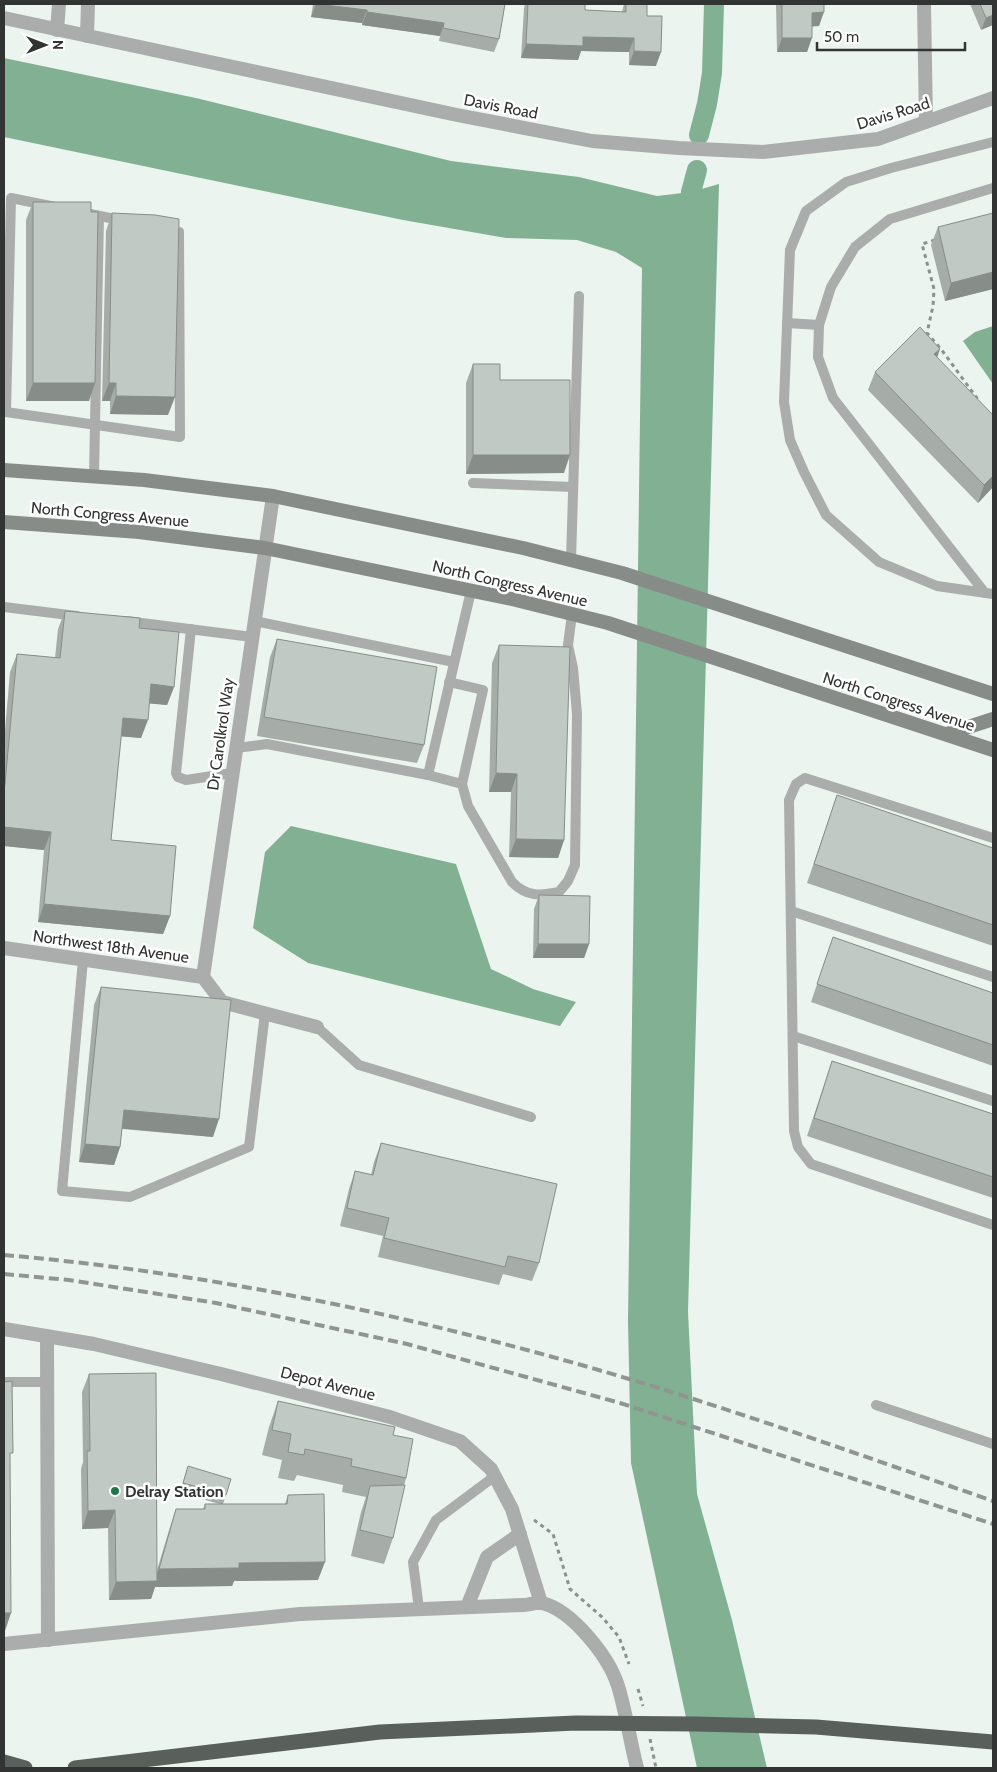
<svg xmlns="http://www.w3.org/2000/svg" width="997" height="1772" viewBox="0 0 997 1772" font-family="Cabin,sans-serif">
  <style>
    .water { fill: #81b192 }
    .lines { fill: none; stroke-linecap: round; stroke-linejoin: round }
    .canal { stroke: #81b192; stroke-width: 20 }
    .path { stroke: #8c918e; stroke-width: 3; stroke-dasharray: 4 4; stroke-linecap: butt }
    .service { stroke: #aaadab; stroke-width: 10 }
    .minor { stroke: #aaadab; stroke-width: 14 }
    .secondary { stroke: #878c88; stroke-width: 14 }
    .motorway { stroke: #59605b; stroke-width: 15 }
    .rail { stroke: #909592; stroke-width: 4; stroke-dasharray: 10 5; stroke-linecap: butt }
    .wall { fill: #a6ada9 }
    .shaded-wall { fill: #878d89 }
    .building { fill: #c1c9c4; stroke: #878d89 }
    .poi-dot { fill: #23784b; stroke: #fff; stroke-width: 2 }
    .labels { text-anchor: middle; stroke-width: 5; stroke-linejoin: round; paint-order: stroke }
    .street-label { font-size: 16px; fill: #313432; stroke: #fff }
    .poi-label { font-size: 16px; font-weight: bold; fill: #313432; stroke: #fff; text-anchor: start }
  </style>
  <rect width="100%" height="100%" fill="#ecf4ef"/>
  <g class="water">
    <path d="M4,58L196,98L451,161L579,177L657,196L691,192L719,184L688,1312L697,1494L732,1620L767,1768H697L631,1463L628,1321L642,268L616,252L577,240L506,238L403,220L4,137Z"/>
    <path d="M993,326V384L963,341L975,332Z"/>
    <path d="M291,826L456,864L491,969L533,989L576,1002L560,1026L308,963L253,928L265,852Z"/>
  </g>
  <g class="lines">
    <g class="canal">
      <path d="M699,135L707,104L712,73L714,4"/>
      <path d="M688,217L691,192L697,170"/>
    </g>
    <g class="path">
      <path d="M935,240L922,244L934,289L933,306L927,333L941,349L979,401"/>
      <path d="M534,1520L553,1534L570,1589L602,1617L619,1637L629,1664"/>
      <path d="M638,1689L643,1706"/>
      <path d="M650,1739L656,1768"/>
    </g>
    <g class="service">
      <path d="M993,142L891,168L846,182L806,211L790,250L784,402L790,440L804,472L826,515L879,562L937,586L993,594"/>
      <path d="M11,198L179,232L180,437L6,412Z"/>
      <path d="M787,323L819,325"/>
      <path d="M94,476L99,216"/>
      <path d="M473,483L573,487"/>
      <path d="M571,560L579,296"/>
      <path d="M985,593L833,398L818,357L819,325L831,287L855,247L890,219L993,188"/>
      <path d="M4,607L77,616"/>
      <path d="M126,621L252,637"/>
      <path d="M254,621L454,662"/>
      <path d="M191,629L176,773L178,777L186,780L232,773"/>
      <path d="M236,748L267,744L428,775L471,591"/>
      <path d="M428,775L462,784L483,690L449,682"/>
      <path d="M462,784L468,806L512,882C527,897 540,896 559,892L568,881L575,865L577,714L573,668L568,645L572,614"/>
      <path d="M993,838L805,778L796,784L789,800L794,1131L798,1147L811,1164L993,1225"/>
      <path d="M791,911L993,977"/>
      <path d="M83,960L62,1191L130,1197L249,1147L265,1013"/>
      <path d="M317,1027L359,1065L531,1117"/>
      <path d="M793,1036L993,1101"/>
      <path d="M4,1382H47"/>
      <path d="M876,1405L993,1444"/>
      <path d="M419,1609L413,1562L436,1520L495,1476"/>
    </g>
    <g class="minor">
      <path d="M924,4L926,122"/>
      <path d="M4,18L457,115L592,141L679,148L763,152L878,139L993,98"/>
      <path d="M57,30L59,4"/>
      <path d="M87,36L88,4"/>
      <path d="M4,948L203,977L222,1002L317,1027"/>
      <path d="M203,977L273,496"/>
      <path d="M4,1329L94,1344L221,1374L390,1417L460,1441L491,1469L512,1509L541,1603"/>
      <path d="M47,1337L48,1640"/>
      <path d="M467,1607L487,1557L520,1534"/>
      <path d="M4,1644L300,1614L523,1605C528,1605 536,1602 542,1603C572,1610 609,1657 618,1686C626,1712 630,1741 637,1768"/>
    </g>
    <g class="secondary">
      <path d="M4,470L144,480L273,496L523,548L622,573L993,694"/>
      <path d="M4,522L139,532L265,548L512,599L608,623L993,750"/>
      <path d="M947,734L993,719"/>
    </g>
    <g class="motorway">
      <path d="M4,1762L25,1768"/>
      <path d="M75,1768L380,1732L576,1723L696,1724L816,1727L993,1742"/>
    </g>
    <g class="rail">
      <path d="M4,1255C188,1271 371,1307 549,1356C699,1397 846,1450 993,1501"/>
      <path d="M4,1274L69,1280L216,1303L407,1344L620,1403L993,1524"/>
    </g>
  </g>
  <g class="wall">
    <path d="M313,4H505L499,39L494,52L439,41L440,36L362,25V23L311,17Z"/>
    <path d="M525,4H585V10L622,12L624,4H647V16L656,66L629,65V52L581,51L578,60L521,58L524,8Z"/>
    <path d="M776,4H824L819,26H812L807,52H777Z"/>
    <path d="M970,4H993L981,30Z"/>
    <path d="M33,202L89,401H26V220Z"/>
    <path d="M112,213L168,415L110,414V401H102L106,231Z"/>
    <path d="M993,213V289L945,301L931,245L938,227Z"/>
    <path d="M937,358L993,487L978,503L868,390L875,372Z"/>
    <path d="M473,364L500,380L564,473L466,474V383Z"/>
    <path d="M65,611L139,628L174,687L167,705L149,703L141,738L121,736L111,840L170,916L163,934L38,922L44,850L4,846V742L10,672L17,654L55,658L58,629Z"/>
    <path d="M277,639L424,745L417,763L257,736L270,657Z"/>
    <path d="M499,645L564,840L558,858L509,857L511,792H489L492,663Z"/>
    <path d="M837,795L993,858V946L807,883Z"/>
    <path d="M539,895L589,944L584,958H533L534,909Z"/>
    <path d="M833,937L993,993V1066L811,1002Z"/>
    <path d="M101,987L213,1137L122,1129L120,1147L114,1165L79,1162L94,1005Z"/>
    <path d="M832,1061L993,1114V1198L807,1136Z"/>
    <path d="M381,1143L539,1263L532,1281L503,1274L499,1285L378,1257L383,1236L340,1226L349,1189L355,1171L371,1175L374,1162Z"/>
    <path d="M89,1374L157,1570L170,1527L176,1509H203L205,1504H219L180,1492L188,1466L226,1495L223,1504H285L288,1495L318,1580L234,1581L232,1586L155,1587L151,1599L109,1600L108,1528L82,1529L81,1469L83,1462L82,1392Z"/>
    <path d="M278,1401L393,1435L406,1478L404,1486L393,1538L384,1564L351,1556L361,1512L366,1497L342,1492L343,1485L297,1475L294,1481L278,1478L282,1460L262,1455L269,1427Z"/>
  </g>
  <g class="shaded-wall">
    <path d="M316,4L367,10L362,23L311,17Z"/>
    <path d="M367,12L444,23L440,36L362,25Z"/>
    <path d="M824,12L819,26L807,27L812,13Z"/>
    <path d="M993,15V25L981,30L986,18Z"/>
    <path d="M583,37L634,38L629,52L581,51L578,60L521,58L526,44Z"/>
    <path d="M782,38H812L807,52H777Z"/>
    <path d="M634,51L661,52L656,66L629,65Z"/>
    <path d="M993,272V289L945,301L951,283Z"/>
    <path d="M940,349L934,367V354Z"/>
    <path d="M33,383H95L89,401H26Z"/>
    <path d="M109,383H116L110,401H102Z"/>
    <path d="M116,396L175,397L168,415L110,414Z"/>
    <path d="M473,455H570L564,473L466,474Z"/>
    <path d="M993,476V487L978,503L984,485Z"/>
    <path d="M151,684L174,687L167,705L144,703Z"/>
    <path d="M123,718L148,720L141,738L116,736Z"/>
    <path d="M496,773L517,774L511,792H489Z"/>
    <path d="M4,827L51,832L44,850L4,846Z"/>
    <path d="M516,839L564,840L558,858L509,857Z"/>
    <path d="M44,904L170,916L163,934L38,922Z"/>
    <path d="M538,944H589L584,958H533Z"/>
    <path d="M124,1110L219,1119L213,1137L117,1128Z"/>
    <path d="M85,1144L120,1147L114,1165L79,1162Z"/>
    <path d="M115,1510L108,1528L82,1529L88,1511Z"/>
    <path d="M325,1562L318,1580L234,1581L232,1586L155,1587L151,1599L109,1600L116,1582L154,1581L159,1569L239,1563Z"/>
    <path d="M4,1613H11L5,1631H4Z"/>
  </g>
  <g class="building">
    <path d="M316,4H505L499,39L443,28L444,23L367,12V10Z"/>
    <path d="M528,4H585V10L626,12V4H647V16H662L661,52L634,51V38L583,37V46L526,44Z"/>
    <path d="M782,4H824V12L812,13V38H782Z"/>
    <path d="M980,4H993V15L986,18Z"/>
    <path d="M33,202H91V212H98L95,383H33Z"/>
    <path d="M112,213L155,215L179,219L175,397L116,396V383H109Z"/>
    <path d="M993,213V272L951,283L938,227Z"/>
    <path d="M920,327L940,349L934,354L993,415V476L984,485L875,372Z"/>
    <path d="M473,364H500V380H570V455H473Z"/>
    <path d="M65,611L140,618L139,628L179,632L174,687L151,684L148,720L123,718L111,840L176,846L170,916L44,904L51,832L4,827V794L17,654L60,658Z"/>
    <path d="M277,639L437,667L424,745L264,717Z"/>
    <path d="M499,645L570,647L564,840L516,839L517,774L496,773Z"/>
    <path d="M837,795L993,848V925L814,864Z"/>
    <path d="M539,895L590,896L589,944H538Z"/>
    <path d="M833,937L993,993V1045L817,984Z"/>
    <path d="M101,987L231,1000L219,1119L124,1110L120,1147L85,1144Z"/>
    <path d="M832,1061L993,1114V1177L814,1118Z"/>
    <path d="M381,1143L557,1184L539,1263L508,1256L505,1267L384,1238L389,1218L347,1208L355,1171L373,1175Z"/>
    <path d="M156,1373L157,1581L116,1582L115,1510L88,1511L87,1451H90L89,1374Z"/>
    <path d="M12,1381L13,1453H10L11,1613H4V1382Z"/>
    <path d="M278,1401L395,1427L393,1435L413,1439L406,1478L351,1466L352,1459L305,1449L304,1455L288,1452L291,1434L272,1430Z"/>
    <path d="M188,1466L231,1479L226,1495L183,1483Z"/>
    <path d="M405,1485L393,1538L360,1530L370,1486Z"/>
    <path d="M324,1494L325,1562L239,1563V1568L159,1569L176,1509H205V1504H287L288,1495Z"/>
  </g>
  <circle class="poi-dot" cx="115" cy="1491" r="5"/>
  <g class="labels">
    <g class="street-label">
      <text transform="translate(501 106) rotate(11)" y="6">Davis Road</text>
      <text transform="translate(893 113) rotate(-17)" y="6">Davis Road</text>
      <text transform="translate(110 514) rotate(5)" y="6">North Congress Avenue</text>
      <text transform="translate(510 583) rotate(13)" y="6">North Congress Avenue</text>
      <text transform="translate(899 701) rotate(18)" y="6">North Congress Avenue</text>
      <text transform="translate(220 734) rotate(-82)" y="6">Dr Carolkrol Way</text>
      <text transform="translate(111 946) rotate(8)" y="6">Northwest 18th Avenue</text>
      <text transform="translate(328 1383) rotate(14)" y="6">Depot Avenue</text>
    </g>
    <g class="poi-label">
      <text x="125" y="1497">Delray Station</text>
    </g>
  </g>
  <rect width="997" height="1772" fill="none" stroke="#313432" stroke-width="10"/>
  <g transform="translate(45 45) rotate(90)" stroke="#ffffff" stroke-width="4" paint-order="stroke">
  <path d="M0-4L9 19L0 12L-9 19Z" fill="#313432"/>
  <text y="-8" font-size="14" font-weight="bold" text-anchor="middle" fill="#313432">N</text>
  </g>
  <path d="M817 42v8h148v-8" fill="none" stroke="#313432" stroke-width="2.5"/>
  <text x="824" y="42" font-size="15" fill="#313432" stroke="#ffffff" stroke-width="4" paint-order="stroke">50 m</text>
</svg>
